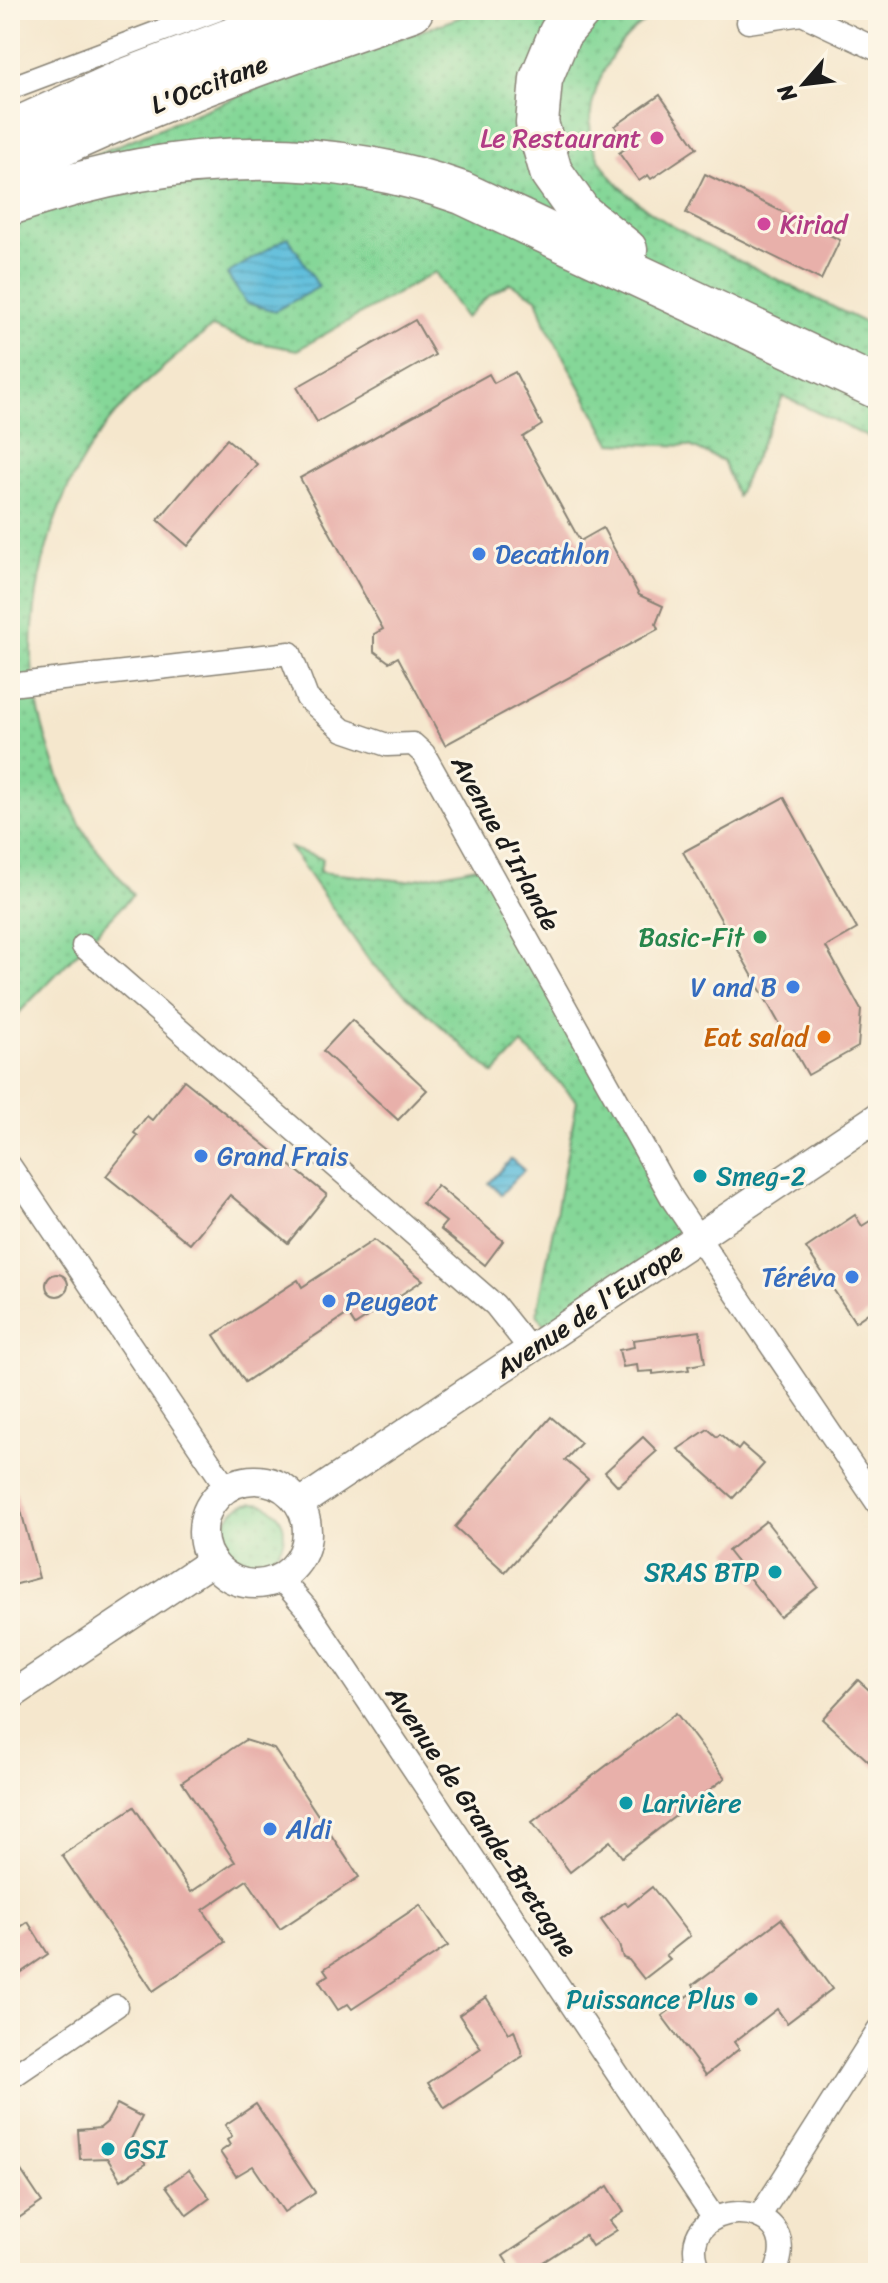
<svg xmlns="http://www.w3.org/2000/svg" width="888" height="2283" viewBox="0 0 888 2283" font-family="Sriracha,sans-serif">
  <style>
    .grass { fill: url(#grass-dots); stroke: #507a5a; stroke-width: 2 }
    .water { fill: url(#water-rules); stroke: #3c6c7c; stroke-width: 2 }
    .building { fill: #e8b0aa }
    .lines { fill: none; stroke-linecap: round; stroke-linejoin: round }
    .minor-casing { stroke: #888274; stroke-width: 25 }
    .tertiary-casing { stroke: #888274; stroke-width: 31 }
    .motorway-casing { stroke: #888274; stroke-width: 45 }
    .minor { stroke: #fff; stroke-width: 22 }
    .tertiary { stroke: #fff; stroke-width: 28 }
    .motorway { stroke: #fff; stroke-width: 42 }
    .hotel-dot { fill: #d1479c; stroke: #fcf5e5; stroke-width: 3 }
    .shop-dot { fill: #3f7fe0; stroke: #fcf5e5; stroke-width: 3 }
    .leisure-dot { fill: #2e9e5b; stroke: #fcf5e5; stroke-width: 3 }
    .food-dot { fill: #e8710a; stroke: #fcf5e5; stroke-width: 3 }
    .culture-dot { fill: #0f9aa8; stroke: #fcf5e5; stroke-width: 3 }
    .labels { text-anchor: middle; stroke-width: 6; stroke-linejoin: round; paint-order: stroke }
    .street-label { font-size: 26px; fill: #1c1c1c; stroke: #fcf5e5 }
    .hotel-label { font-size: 26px; fill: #b23c85; stroke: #fcf5e5; text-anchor: end }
    .shop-label { font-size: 26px; fill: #366cbe; stroke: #fcf5e5; text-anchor: start }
    .leisure-label { font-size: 26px; fill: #27864d; stroke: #fcf5e5; text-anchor: end }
    .food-label { font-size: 26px; fill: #c56008; stroke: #fcf5e5; text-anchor: end }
    .culture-label { font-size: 26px; fill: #0d838f; stroke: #fcf5e5; text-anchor: start }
  </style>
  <defs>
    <pattern id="grass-dots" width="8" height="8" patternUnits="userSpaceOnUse" patternTransform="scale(2)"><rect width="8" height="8" fill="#85d798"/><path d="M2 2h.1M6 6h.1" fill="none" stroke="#72b882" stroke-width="1.8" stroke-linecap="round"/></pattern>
    <pattern id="water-rules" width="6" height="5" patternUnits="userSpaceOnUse" patternTransform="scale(2)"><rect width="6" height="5" fill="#5dbddc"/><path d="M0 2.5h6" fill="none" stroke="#50a2bc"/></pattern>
  </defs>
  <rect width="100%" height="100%" fill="#fcf5e5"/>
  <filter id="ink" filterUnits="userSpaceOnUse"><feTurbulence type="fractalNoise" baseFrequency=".0125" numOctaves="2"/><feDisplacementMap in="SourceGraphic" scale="16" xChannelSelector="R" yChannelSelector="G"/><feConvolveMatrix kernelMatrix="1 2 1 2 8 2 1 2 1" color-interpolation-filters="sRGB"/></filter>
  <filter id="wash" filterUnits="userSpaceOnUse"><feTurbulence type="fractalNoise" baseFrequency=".006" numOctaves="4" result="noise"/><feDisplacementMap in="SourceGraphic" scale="32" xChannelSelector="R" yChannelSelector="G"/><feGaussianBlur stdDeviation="1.8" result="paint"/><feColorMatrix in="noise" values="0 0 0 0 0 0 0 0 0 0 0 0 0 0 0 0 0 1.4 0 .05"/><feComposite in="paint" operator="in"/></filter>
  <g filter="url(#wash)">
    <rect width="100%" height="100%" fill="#f5e7cd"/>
    <g class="grass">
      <path d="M481,10H662C628,30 611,50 597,87C590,108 586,131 596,153C623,210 708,245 762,272C801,291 839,310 878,329V442L783,396L737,496L723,461L690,446L611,443L547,327L537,298L510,283L487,297L465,318L435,272L297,350L249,341L212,327C173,359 132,390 102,431C55,493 33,577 32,653C31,704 56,777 79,822C92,848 116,871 133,895L10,1022V196L45,175L266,85Z"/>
      <path d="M290,848L323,859L319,872L406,881L486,865L697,1238L551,1335L537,1314L577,1101L522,1044L494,1074L371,963Z"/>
      <circle cx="254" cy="1533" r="30"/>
    </g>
    <g class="water">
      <path d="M288,237L319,287L275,311L246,303L227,274Z"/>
      <path d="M511,1159L524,1170L501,1194L489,1183Z"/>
    </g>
    <g id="blocks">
      <g class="building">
        <path d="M660,95L697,148L651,179L648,175L639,181L619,153L629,146L615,126Z"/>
        <path d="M705,174L840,240L821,280L686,213Z"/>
        <path d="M415,320L435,355L317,422L297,387Z"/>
        <path d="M515,372L542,425L523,437L580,541L603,528L639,595L663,606L656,624L658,629L445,745L398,657L389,662L374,651V634L383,629L300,478L489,374L494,383Z"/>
        <path d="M227,439L257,464L188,546L158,520Z"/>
        <path d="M784,797L857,929L826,947L861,1010L858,1047L808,1075L683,852Z"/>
        <path d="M352,1020L427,1090L398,1120L323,1051Z"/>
        <path d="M184,1080L327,1195L288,1243L230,1195L190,1244L106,1176L138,1136L134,1133L147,1116L152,1120Z"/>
        <path d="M437,1185L503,1241L485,1265L440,1229L446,1222L422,1203Z"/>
        <path d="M855,1215L862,1226L878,1216V1306L855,1322L806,1248Z"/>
        <path d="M374,1240L423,1280L355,1325L348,1314L245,1382L214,1335L298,1280L302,1287Z"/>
        <circle cx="57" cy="1285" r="11"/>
        <path d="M700,1331L705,1363L688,1366L689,1370L653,1374V1371L638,1372L637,1365L623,1367L619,1350L634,1347L633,1340Z"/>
        <path d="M551,1417L581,1443L565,1460L588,1479L505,1572L455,1527Z"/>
        <path d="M708,1429L717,1437L720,1434L738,1450L742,1445L764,1464L733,1498L678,1449Z"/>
        <path d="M643,1437L657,1451L618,1486L605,1472Z"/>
        <path d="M16,1492L39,1578L10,1586V1493Z"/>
        <path d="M766,1521L818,1587L780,1617L728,1551Z"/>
        <path d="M858,1680L878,1698V1770L822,1719Z"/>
        <path d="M676,1713L725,1778L622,1857L610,1841L570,1872L532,1822Z"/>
        <path d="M245,1740L274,1749L359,1877L280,1929L247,1880L203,1910L225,1942L153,1991L62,1855L134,1807L191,1892L235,1862L182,1782Z"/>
        <path d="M652,1887L690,1936L666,1955L670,1959L644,1979L629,1960L623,1958L619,1945L601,1920L625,1902L628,1906Z"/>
        <path d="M420,1905L448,1946L352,2009L348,2004L338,2010L319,1981L328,1975L324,1969Z"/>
        <path d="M781,1919L832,1989L787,2023L777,2009L734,2042L739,2049L706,2075L662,2016L696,1990L693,1985Z"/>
        <path d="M28,1922L48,1954L10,1980V1934Z"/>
        <path d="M486,1997L509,2033L514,2030L523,2056L445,2108L428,2083L481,2048L459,2015Z"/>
        <path d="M117,2104L142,2117L130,2141L146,2164L121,2180L107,2158L80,2159L78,2130L100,2128L107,2122Z"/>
        <path d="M256,2104L315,2192L284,2212L253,2166L236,2176L220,2152L230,2145L227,2140L232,2136L225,2125Z"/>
        <path d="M10,2154L42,2202L10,2224Z"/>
        <path d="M189,2170L210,2198L187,2215L166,2186Z"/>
        <path d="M608,2186L624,2212L610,2221L617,2230L592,2246L585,2235L526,2273H514L503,2256Z"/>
      </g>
    </g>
  </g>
  <g filter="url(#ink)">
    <use href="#blocks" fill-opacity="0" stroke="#888274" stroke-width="2"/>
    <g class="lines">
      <defs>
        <g id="minor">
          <path d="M748,22L802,14L878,50"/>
          <path d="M10,88L217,10"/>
          <path d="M10,685L290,653L307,698L343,730L387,745L413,744L424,754L673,1200L878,1504"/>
          <path d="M83,946L495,1305L530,1349"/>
          <path d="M10,1166L227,1488"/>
          <path d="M280,1578L306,1608L714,2218"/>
          <path d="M10,2078L116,2006"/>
          <path d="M759,2217L878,2030"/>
          <path d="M701,2273C664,2195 811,2191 775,2273"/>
        </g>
        <g id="tertiary">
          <circle cx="255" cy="1532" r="52"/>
          <path d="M299,1504L878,1117"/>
          <path d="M10,1696L212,1561"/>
        </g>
        <g id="motorway">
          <path d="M580,10L560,33L541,79L537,123L551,172L580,213L626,250"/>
          <path d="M10,132L127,79L308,10"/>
          <path d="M10,170C139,105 276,57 412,10"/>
          <path d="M10,204C159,153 312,139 462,193L878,388"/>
        </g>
      </defs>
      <use href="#minor" class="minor-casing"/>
      <use href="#tertiary" class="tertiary-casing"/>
      <use href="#motorway" class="motorway-casing"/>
      <use href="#minor" class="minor"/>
      <use href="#tertiary" class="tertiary"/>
      <use href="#motorway" class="motorway"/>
    </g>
  </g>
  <g class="hotel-dot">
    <circle cx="657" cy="138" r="8"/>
    <circle cx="764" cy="224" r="8"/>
  </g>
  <g class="shop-dot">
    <circle cx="479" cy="554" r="8"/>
    <circle cx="793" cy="987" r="8"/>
    <circle cx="201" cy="1156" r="8"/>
    <circle cx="852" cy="1277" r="8"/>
    <circle cx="329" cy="1301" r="8"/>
    <circle cx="270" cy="1829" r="8"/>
  </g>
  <circle class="leisure-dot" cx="760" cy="937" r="8"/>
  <circle class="food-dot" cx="824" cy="1037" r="8"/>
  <g class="culture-dot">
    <circle cx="700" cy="1176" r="8"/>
    <circle cx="775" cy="1572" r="8"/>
    <circle cx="626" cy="1803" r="8"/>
    <circle cx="751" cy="1999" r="8"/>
    <circle cx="108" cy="2149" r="8"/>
  </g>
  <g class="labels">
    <g class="street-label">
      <text transform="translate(209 84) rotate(-21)" y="9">L'Occitane</text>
      <text transform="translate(506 843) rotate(61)" y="9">Avenue d'Irlande</text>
      <text transform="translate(589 1310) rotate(-34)" y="9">Avenue de l'Europe</text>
      <text transform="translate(482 1821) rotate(56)" y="9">Avenue de Grande-Bretagne</text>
    </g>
    <g class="hotel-label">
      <text x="641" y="147">Le Restaurant</text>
      <text x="780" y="233" text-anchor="start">Kiriad</text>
    </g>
    <g class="shop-label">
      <text x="495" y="563">Decathlon</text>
      <text x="777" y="996" text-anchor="end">V and B</text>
      <text x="217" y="1165">Grand Frais</text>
      <text x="836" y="1286" text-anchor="end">Téréva</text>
      <text x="345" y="1310">Peugeot</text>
      <text x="286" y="1838">Aldi</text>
    </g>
    <g class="leisure-label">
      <text x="744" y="946">Basic-Fit</text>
    </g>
    <g class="food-label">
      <text x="808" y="1046">Eat salad</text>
    </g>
    <g class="culture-label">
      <text x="716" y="1185">Smeg-2</text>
      <text x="759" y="1581" text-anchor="end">SRAS BTP</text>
      <text x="642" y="1812">Larivière</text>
      <text x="735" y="2008" text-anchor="end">Puissance Plus</text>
      <text x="124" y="2158">GSI</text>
    </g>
  </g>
  <rect width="888" height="2283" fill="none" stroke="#fcf5e5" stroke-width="40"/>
  <g transform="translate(804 84) rotate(242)" stroke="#fcf5e5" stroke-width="6" paint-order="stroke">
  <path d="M0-6L14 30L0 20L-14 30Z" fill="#1c1c1c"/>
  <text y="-12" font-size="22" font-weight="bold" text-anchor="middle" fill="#1c1c1c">N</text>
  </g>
</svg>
